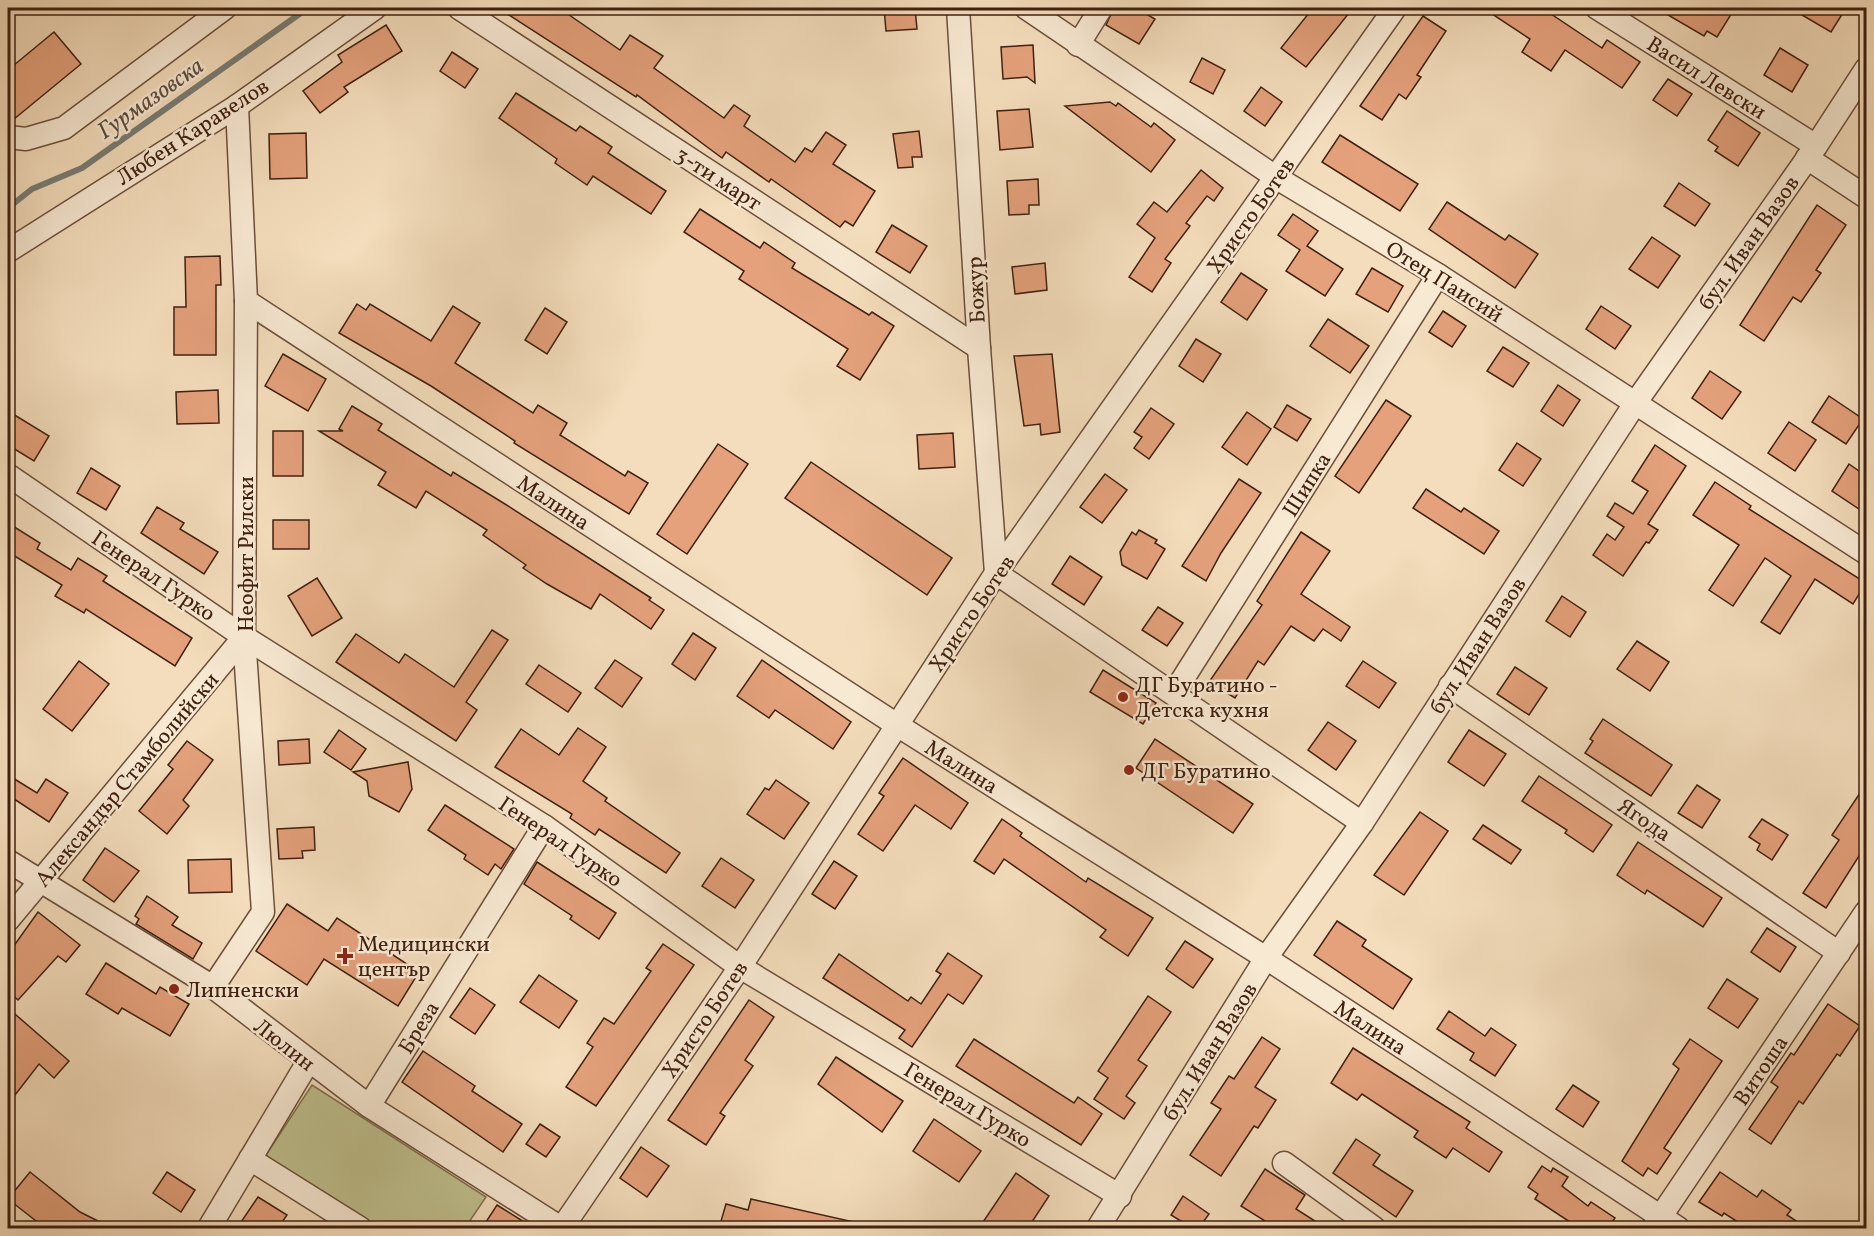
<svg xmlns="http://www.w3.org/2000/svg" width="1874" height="1236" viewBox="0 0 1874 1236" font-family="Vollkorn,serif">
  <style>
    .green { fill: #bfc08e; stroke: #80704f; stroke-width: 1.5 }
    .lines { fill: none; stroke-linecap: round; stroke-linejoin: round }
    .stream { stroke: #787d74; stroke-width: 6 }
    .building { fill: #e4a17c; stroke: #402010; stroke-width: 1.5 }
    .minor-casing { stroke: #6d4f3b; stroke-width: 25 }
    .minor { stroke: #f8e9d3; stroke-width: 22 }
    .poi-dot { fill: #8f2418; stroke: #f8e9d3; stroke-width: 2 }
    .labels { text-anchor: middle; stroke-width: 5; stroke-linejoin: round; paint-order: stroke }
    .street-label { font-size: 22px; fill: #402010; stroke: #f8e9d3 }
    .poi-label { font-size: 22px; fill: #402010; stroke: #f8e9d3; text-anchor: start }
    .water-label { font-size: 24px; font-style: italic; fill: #5c4e42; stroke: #f8e9d3 }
  </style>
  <rect width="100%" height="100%" fill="#f4ddbc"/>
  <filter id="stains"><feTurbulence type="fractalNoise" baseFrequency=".00333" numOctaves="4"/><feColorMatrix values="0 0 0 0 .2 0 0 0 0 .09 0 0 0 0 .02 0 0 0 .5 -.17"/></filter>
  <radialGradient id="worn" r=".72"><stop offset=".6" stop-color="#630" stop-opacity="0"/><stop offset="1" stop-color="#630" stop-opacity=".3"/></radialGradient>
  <path class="green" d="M312,1085L486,1197L465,1228H374L264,1158Z"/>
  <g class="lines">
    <path class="stream" d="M8,208L32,189L82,168L308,8"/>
  </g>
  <g class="building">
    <path d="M498,8H559L620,50L630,35L663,56L654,68L724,118L734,105L750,116L744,126L795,162L805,148L812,152L826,132L846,145L833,164L875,191L853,226L845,221L840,227L771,179L769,182L726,152L722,158L637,95L636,97Z"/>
    <path d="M884,8H915L917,29L886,31Z"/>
    <path d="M1114,8H1136L1155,19L1139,44L1106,25Z"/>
    <path d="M1313,8H1353L1306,67L1281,48Z"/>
    <path d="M1483,8H1542L1602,48L1607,40L1640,62L1622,88L1565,50L1551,71L1522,52L1530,39Z"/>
    <path d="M1656,8H1735L1717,37L1707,31L1704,36Z"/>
    <path d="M1790,8H1846L1831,32Z"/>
    <path d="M1423,16L1446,31L1417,75L1421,77L1406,99L1399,94L1382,120L1360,106Z"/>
    <path d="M386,25L402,51L344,87L348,92L320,113L303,91L342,62L338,55Z"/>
    <path d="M54,32L81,64L8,124V70Z"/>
    <path d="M1033,45L1035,83L1027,77L1003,79L1001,47Z"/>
    <path d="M1780,48L1808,65L1792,92L1764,75Z"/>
    <path d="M452,52L478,69L465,88L440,71Z"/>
    <path d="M1202,58L1225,70L1213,94L1190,82Z"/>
    <path d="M1668,79L1692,94L1677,116L1653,100Z"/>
    <path d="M1261,87L1282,102L1265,126L1244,111Z"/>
    <path d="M516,93L576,131L580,126L612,147L608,153L666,191L651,214L593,176L587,185L555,163L557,159L499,118Z"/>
    <path d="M1110,102L1116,106L1118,103L1151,127L1154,123L1175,140L1151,172L1065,106Z"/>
    <path d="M1029,109L1033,147L1000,150L997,111Z"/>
    <path d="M1727,111L1760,133L1738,166L1715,151L1718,147L1708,140Z"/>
    <path d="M919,131L922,157H912L913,167L898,168L893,134Z"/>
    <path d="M306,133L307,178L270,179L269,134Z"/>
    <path d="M1340,135L1418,184L1400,211L1322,162Z"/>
    <path d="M1201,170L1223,188L1214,201L1207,196L1186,223L1190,226L1165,259L1171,263L1152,292L1129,277L1155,238L1137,224L1154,202L1167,212Z"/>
    <path d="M1038,179L1039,205H1029V214L1009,215L1007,181Z"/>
    <path d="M1679,183L1710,204L1695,226L1664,206Z"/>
    <path d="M1447,202L1505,240L1509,235L1538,254L1515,288L1429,229Z"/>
    <path d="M1817,205L1846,225L1816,270L1821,273L1801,302L1793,297L1764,341L1740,325Z"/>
    <path d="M700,209L760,248L764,242L795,263L792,268L869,315L872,312L894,326L860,380L837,366L848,349L739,279L744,271L684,232Z"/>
    <path d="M1293,214L1318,231L1307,246L1343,269L1325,296L1286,271L1300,250L1278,235Z"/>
    <path d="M892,225L927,246L910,273L876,252Z"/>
    <path d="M1652,237L1680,256L1658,288L1629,269Z"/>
    <path d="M220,256L221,285H216V355H174V307H186L185,257Z"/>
    <path d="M1045,263L1047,290L1015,294L1012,267Z"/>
    <path d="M1372,268L1403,286L1388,312L1356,294Z"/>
    <path d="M1241,273L1267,290L1247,320L1221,302Z"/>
    <path d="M357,304L366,310L370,304L431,341L453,306L480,323L455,363L533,413L538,405L567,423L560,435L625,476L628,471L648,483L629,514L514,443L515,441L431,386L339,333Z"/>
    <path d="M1601,306L1631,326L1615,349L1586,329Z"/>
    <path d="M545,308L567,322L547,354L525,340Z"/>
    <path d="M1443,311L1466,326L1452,347L1429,332Z"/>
    <path d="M1328,319L1369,346L1350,373L1310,346Z"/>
    <path d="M1196,339L1221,354L1203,382L1179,366Z"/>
    <path d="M1503,347L1529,363L1513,387L1487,371Z"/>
    <path d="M283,354L326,379L308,411L265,386Z"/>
    <path d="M1052,354L1060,432L1041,435L1040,424L1024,426L1014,356Z"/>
    <path d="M1710,371L1741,392L1722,419L1692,398Z"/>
    <path d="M1558,385L1580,400L1563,426L1541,411Z"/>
    <path d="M218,390L219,423L177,424L176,392Z"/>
    <path d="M1829,396L1863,419L1846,444L1812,422Z"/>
    <path d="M1386,400L1411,416L1359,493L1335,476Z"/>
    <path d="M1287,405L1311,419L1297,441L1274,427Z"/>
    <path d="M352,406L382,424L378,430L451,476L453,472L505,504L651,598L649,600L664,610L651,629L600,594L591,609L547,584L523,568L526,565L483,535L487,530L426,491L416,508L378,485L386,472L319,431H343L339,429Z"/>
    <path d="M1151,408L1174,424L1149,459L1134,448L1142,437L1134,432Z"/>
    <path d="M8,411L49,436L34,461L8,445Z"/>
    <path d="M1247,412L1271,429L1247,465L1222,447Z"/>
    <path d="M1789,422L1816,440L1795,471L1768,453Z"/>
    <rect x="273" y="431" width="30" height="45"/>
    <path d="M953,433L955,467L919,469L917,435Z"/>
    <path d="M1517,443L1541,459L1523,486L1499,470Z"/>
    <path d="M718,444L748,464L687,554L657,534Z"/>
    <path d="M1655,445L1686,466L1648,524L1658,530L1649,543L1646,542L1623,576L1593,555L1607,534L1615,540L1624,527L1607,516L1615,503L1633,514L1648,491L1632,481Z"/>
    <path d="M811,462L952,558L927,595L785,498Z"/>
    <path d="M1849,464L1866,476V498L1859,509L1832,491Z"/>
    <path d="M91,468L120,486L106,510L77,493Z"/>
    <path d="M1105,474L1127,490L1102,523L1080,507Z"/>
    <path d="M1239,479L1261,493L1221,553L1206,581L1182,566Z"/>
    <path d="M1715,482L1751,506L1749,509L1866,583L1853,604L1815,579L1780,634L1761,622L1791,576L1765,558L1733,606L1709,590L1739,545L1693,515Z"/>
    <path d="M1426,489L1461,512L1464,508L1499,531L1484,554L1413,508Z"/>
    <path d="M157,507L184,523L180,529L218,552L204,574L141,533Z"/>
    <rect x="273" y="520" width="36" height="29"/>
    <path d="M8,523L40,543L37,549L71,570L78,558L107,576L103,581L192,638L175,666L86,609L84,613L55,596L62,585L8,552Z"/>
    <path d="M1139,530L1157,540L1155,543L1165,549L1147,579L1122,565L1120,552L1132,532L1136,535Z"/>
    <path d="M1301,532L1330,551L1301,594L1350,627L1341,641L1323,629L1314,641L1291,626L1264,665L1258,661L1235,698L1209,682L1262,605L1257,601Z"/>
    <path d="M1070,556L1102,577L1084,605L1052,584Z"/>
    <path d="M317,578L342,618L312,636L288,596Z"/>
    <path d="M1562,596L1586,612L1570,637L1546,621Z"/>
    <path d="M1158,607L1183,623L1167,646L1142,630Z"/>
    <path d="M492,630L508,640L466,702L477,710L456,741L336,662L356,634L399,663L405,654L454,687Z"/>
    <path d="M693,633L716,648L695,680L672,664Z"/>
    <path d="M1637,641L1669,662L1650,691L1617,669Z"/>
    <path d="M615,660L642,678L622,707L595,688Z"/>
    <path d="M762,660L851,722L833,749L775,710L769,718L737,696Z"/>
    <path d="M79,661L109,684L72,731L43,709Z"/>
    <path d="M1363,661L1396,683L1379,708L1346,686Z"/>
    <path d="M539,665L581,693L568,712L526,684Z"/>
    <path d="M1515,667L1547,688L1529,715L1497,694Z"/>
    <path d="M1103,670L1156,703L1143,724L1090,692Z"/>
    <path d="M1603,719L1672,765L1651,796L1585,753L1593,741L1590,739Z"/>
    <path d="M1328,722L1356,741L1336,770L1308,750Z"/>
    <path d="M578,728L606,747L583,781L607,798L605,801L680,853L666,873L599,829L595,835L570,818L572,814L495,767L521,729L559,755Z"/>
    <path d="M339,730L366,749L351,770L324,752Z"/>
    <path d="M1469,730L1506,754L1484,786L1448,762Z"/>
    <path d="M309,739L310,763L279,765L278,741Z"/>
    <path d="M1155,739L1253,804L1233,833L1136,768Z"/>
    <path d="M187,741L213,760L183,800L189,806L167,834L139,811L173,769L168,765Z"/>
    <path d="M903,758L968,803L951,829L915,805L883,851L858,834L884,796L879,793Z"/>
    <path d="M408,762L412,789L399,812L369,796L367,781L353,772Z"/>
    <path d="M8,775L37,793L46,779L68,793L49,822L8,795Z"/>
    <path d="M1539,776L1612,825L1593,852L1565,833L1567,830L1522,801Z"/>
    <path d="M776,780L809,803L784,839L747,814L765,788L769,790Z"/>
    <path d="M1866,784V845L1826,908L1803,893L1839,840L1832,835Z"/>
    <path d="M1697,785L1720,800L1702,828L1678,813Z"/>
    <path d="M445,805L514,849L501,869L495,864L488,875L464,859L466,855L428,830Z"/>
    <path d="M1420,812L1448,831L1404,895L1374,875Z"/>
    <path d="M1002,819L1022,833L1020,836L1086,882L1088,878L1153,918L1128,956L1100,937L1106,930L1004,859L994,874L974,861Z"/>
    <path d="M1762,819L1788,835L1772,860L1757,850L1760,844L1749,837Z"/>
    <path d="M1483,825L1521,850L1511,864L1473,839Z"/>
    <path d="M314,827L315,850L302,851L303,858L279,859L277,829Z"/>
    <path d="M1638,842L1722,898L1703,927L1647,890L1645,894L1617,875Z"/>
    <path d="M105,848L139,871L114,902L83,880Z"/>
    <path d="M721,858L754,880L735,908L702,886Z"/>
    <path d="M231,859L232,892L189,893L188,860Z"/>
    <path d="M834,861L857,876L835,909L812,894Z"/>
    <path d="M537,862L616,913L599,939L570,919L572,916L524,884Z"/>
    <path d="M147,896L178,917L172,925L202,943L193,959L136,924L139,919L135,916Z"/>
    <path d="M287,904L328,931L337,918L419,972L398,1006L324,959L307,985L256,951Z"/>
    <path d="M38,912L80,945L66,962L58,956L18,1000L8,991V954Z"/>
    <path d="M1337,921L1366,940L1362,946L1412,979L1393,1009L1314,955Z"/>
    <path d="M1767,928L1796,947L1780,972L1751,952Z"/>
    <path d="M1185,941L1213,959L1193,988L1166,969Z"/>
    <path d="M663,944L694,965L596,1106L566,1087L593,1047L587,1043L604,1018L614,1024L651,971L646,968Z"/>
    <path d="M948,953L982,976L963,1004L948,994L912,1047L899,1038L905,1030L823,978L839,954L908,1001L911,997L921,1004L941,974L936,971Z"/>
    <path d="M106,963L156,994L160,987L189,1004L170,1036L122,1008L118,1014L86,994Z"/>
    <path d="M539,975L577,1001L559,1028L520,1002Z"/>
    <path d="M1727,979L1758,999L1738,1028L1708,1008Z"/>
    <path d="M470,988L495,1005L475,1034L450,1017Z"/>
    <path d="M1148,996L1171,1012L1138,1060L1147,1066L1126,1096L1135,1103L1124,1119L1094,1099L1108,1078L1098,1071Z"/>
    <path d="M749,1000L774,1017L745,1060L753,1066L720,1113L725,1116L706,1145L668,1120Z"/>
    <path d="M1828,1004L1860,1026L1840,1056L1837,1054L1803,1104L1799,1101L1771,1144L1749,1129L1778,1087L1771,1082L1791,1053L1794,1055Z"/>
    <path d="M8,1008L69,1061L54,1078L39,1064L8,1104Z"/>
    <path d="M1449,1011L1485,1036L1491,1028L1516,1045L1495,1076L1470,1060L1474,1053L1437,1029Z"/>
    <path d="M1262,1037L1280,1049L1255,1087L1276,1100L1258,1128L1254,1126L1221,1176L1190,1155L1221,1109L1211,1103L1229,1076L1234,1079Z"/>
    <path d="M974,1039L1074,1103L1078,1097L1102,1114L1081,1145L956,1066Z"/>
    <path d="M1690,1039L1722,1061L1664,1148L1671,1153L1657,1174L1648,1168L1643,1176L1622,1161L1679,1069L1673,1064Z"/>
    <path d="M1353,1048L1470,1122L1466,1128L1502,1152L1489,1172L1453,1148L1446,1158L1414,1137L1418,1131L1362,1094L1357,1100L1331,1083Z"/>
    <path d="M423,1051L475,1086L472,1091L522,1124L503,1152L402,1082Z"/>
    <path d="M836,1057L903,1101L882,1132L818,1084Z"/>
    <path d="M1573,1085L1599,1102L1583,1127L1556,1109Z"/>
    <path d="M934,1119L981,1151L959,1182L913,1151Z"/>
    <path d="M540,1124L560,1137L546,1157L526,1144Z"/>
    <path d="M1356,1139L1380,1155L1373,1165L1413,1191L1396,1217L1333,1173Z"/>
    <path d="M641,1147L669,1166L647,1197L620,1178Z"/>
    <path d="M1542,1166L1551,1172L1553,1168L1568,1177L1562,1186L1588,1206L1591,1202L1615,1218L1608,1228H1579L1535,1199L1538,1194L1528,1187Z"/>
    <path d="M1265,1169L1305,1195L1296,1209L1326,1228H1276L1241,1206Z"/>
    <path d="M30,1172L80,1212L112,1228H45L8,1199Z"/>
    <path d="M167,1172L195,1190L181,1212L153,1193Z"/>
    <path d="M1720,1172L1757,1197L1762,1190L1791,1210L1787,1215L1807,1228H1747L1724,1213L1722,1216L1699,1202Z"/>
    <path d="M1016,1173L1049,1196L1028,1228H979Z"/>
    <path d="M1183,1196L1209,1214L1199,1228H1192L1171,1215Z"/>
    <path d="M258,1197L287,1215L278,1228H237Z"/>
    <path d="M751,1199L854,1222L853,1228H719L726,1204L748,1210Z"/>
    <path d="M497,1205L534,1228H482Z"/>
  </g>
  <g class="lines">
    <defs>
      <g id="minor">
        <path d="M459,8L979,348"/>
        <path d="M958,8L979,348L996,573L1362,823"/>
        <path d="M1026,8L1277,178L1438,275L1866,553"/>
        <path d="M1597,8L1816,146"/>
        <path d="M1078,45L1101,8"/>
        <path d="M8,137L26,139L64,128L225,8"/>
        <path d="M1807,158L1866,197"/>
        <path d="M8,251L237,106L375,8"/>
        <path d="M246,301L897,725L1266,958L1678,1228"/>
        <path d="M8,475L244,637L544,826L740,967L1120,1196"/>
        <path d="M1450,686L1839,953"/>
        <path d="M1174,693L1438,275"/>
        <path d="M8,861L213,987L369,1106L561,1228"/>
        <path d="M8,920L244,637"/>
        <path d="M213,987L263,912L244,637L246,301L237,106"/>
        <path d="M369,1106L544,826"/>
        <path d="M250,1159L360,1228"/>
        <path d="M1284,1163L1374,1228"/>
        <path d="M209,1228L308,1062"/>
        <path d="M562,1228L740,967L996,573L1395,8"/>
        <path d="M1098,1228L1266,958L1362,823L1636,402L1816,146L1866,69"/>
        <path d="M1653,1228L1866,912"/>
      </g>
    </defs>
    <use href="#minor" class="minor-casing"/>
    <use href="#minor" class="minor"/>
  </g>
  <g class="poi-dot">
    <circle cx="1123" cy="697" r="6"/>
    <circle cx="1129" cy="770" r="6"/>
    <path d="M342 947h6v6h6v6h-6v6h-6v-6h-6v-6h6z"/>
    <circle cx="174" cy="989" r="6"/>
  </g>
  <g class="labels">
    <g class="street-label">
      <text transform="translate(1707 77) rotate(32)" y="8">Васил Левски</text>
      <text transform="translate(192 131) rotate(-33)" y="8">Любен Каравелов</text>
      <text transform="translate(719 178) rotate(33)" y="8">3-ти март</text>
      <text transform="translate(1250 215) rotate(-55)" y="8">Христо Ботев</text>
      <text transform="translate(1748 242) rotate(-55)" y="8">бул. Иван Вазов</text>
      <text transform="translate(1445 281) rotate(32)" y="8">Отец Паисий</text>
      <text transform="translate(975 290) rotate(-93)" y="8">Божур</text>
      <text transform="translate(1306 484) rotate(-58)" y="8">Шипка</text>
      <text transform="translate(554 502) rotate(33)" y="8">Малина</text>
      <text transform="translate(245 554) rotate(-90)" y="8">Неофит Рилски</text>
      <text transform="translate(154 575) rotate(34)" y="8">Генерал Гурко</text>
      <text transform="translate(971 613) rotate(-56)" y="8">Христо Ботев</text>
      <text transform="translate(1477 645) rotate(-57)" y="8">бул. Иван Вазов</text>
      <text transform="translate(962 766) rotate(32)" y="8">Малина</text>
      <text transform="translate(126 779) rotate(-50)" y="8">Александър Стамболийски</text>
      <text transform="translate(1645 819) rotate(34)" y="8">Ягода</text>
      <text transform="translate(561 841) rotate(34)" y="8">Генерал Гурко</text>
      <text transform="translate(704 1019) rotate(-56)" y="8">Христо Ботев</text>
      <text transform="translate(418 1027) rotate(-58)" y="8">Бреза</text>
      <text transform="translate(1371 1027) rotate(33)" y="8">Малина</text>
      <text transform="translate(285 1044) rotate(38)" y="8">Люлин</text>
      <text transform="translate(1209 1051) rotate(-58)" y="8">бул. Иван Вазов</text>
      <text transform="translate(1760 1070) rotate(-56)" y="8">Витоша</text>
      <text transform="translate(968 1104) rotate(31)" y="8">Генерал Гурко</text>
    </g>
    <g class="poi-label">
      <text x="1135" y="692">ДГ Буратино -<tspan x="1135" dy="25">Детска кухня</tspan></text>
      <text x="1141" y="778">ДГ Буратино</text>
      <text x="358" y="951">Медицински<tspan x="358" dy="25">център</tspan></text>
      <text x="186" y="997">Липненски</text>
    </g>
    <g class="water-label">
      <text transform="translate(150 98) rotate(-35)" y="8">Гурмазовска</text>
    </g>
  </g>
  <rect width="1874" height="1236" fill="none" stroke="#f4ddbc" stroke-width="30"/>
  <rect x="9" y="9" width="1856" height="1218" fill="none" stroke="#402010" stroke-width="3"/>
  <rect x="15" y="15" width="1844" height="1206" fill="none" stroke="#402010" stroke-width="1.5"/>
  <rect width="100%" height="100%" filter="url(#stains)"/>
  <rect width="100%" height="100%" fill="url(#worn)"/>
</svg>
